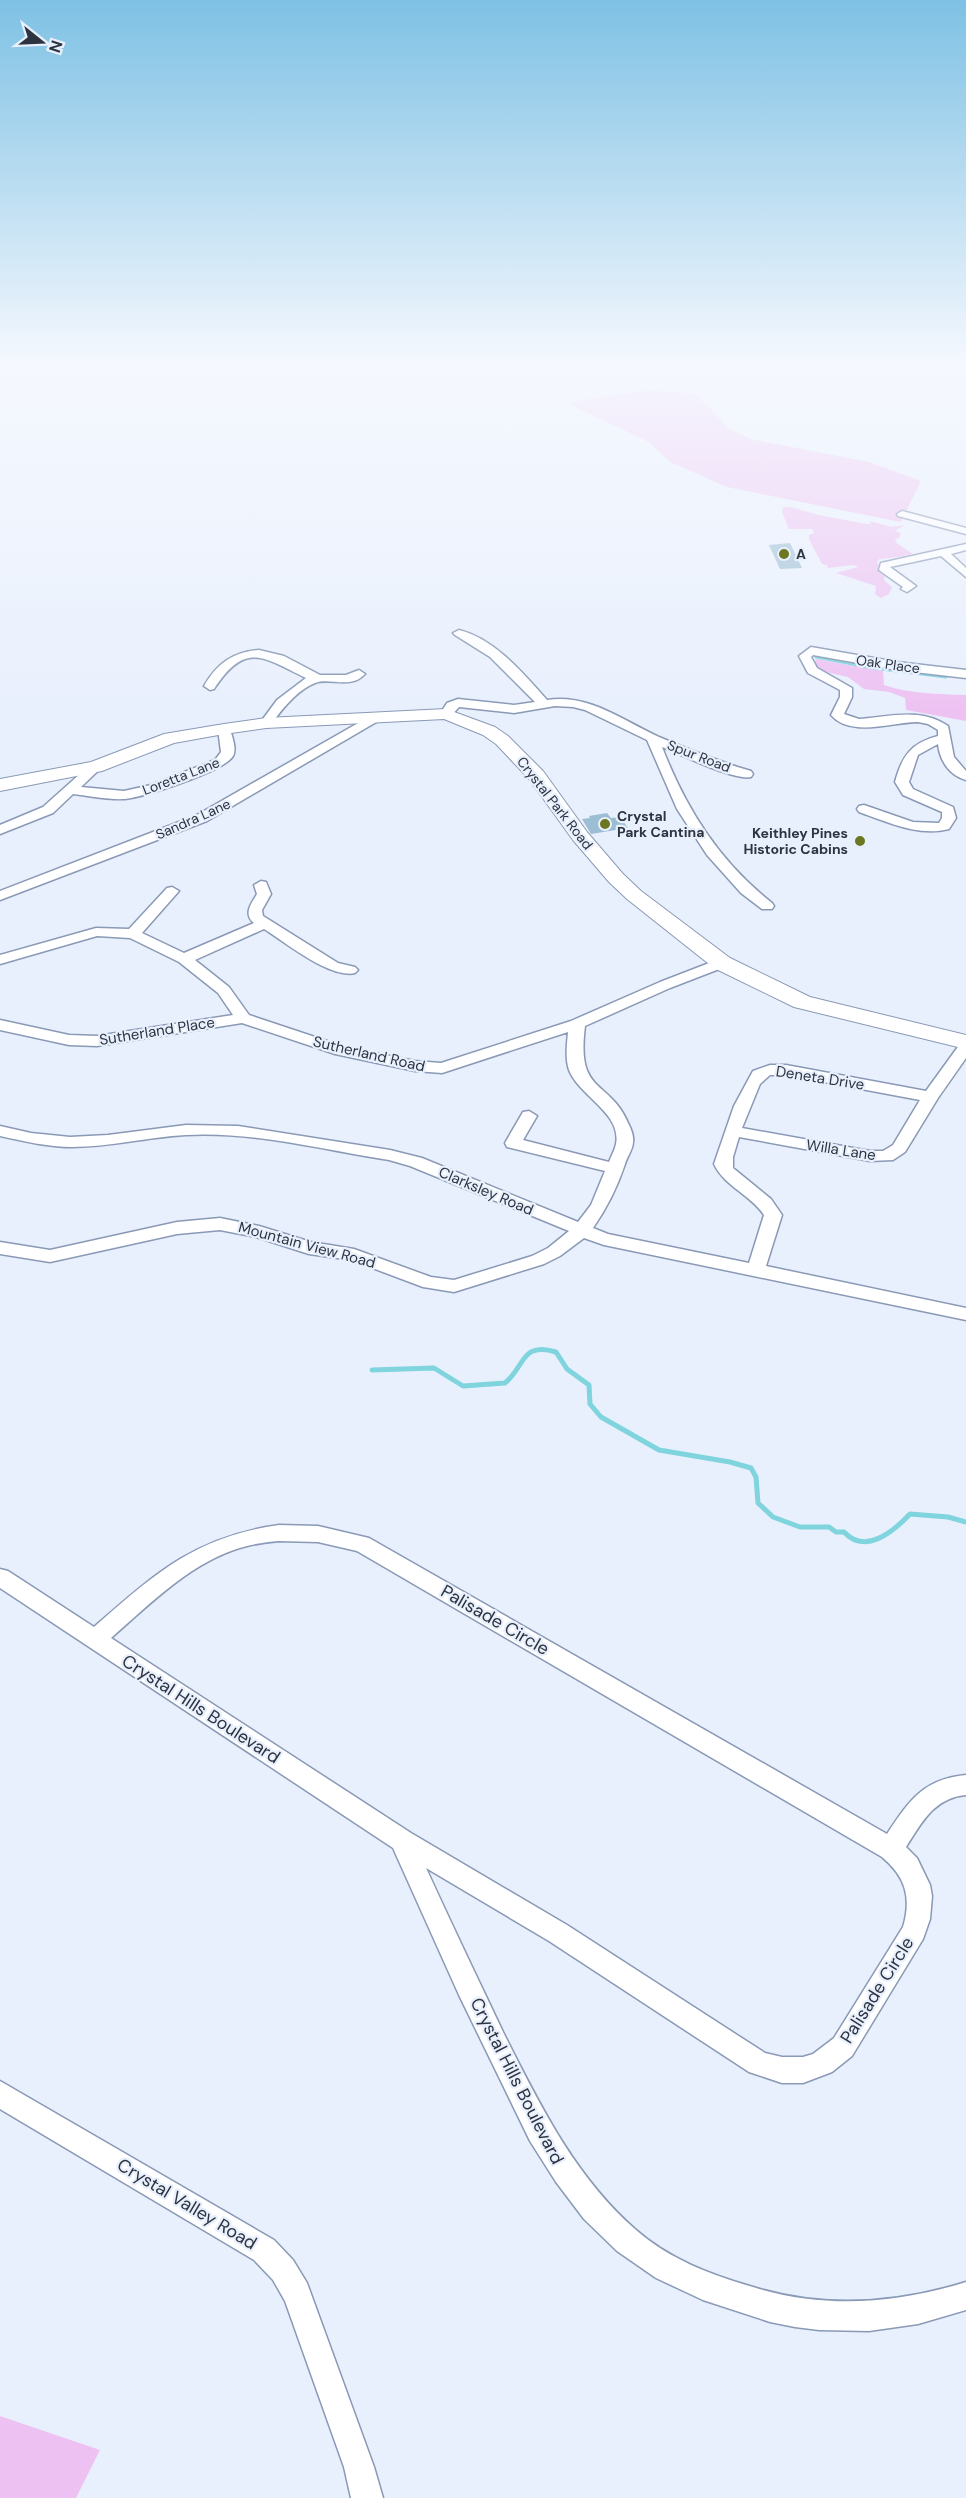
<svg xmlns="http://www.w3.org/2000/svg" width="966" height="2498" viewBox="0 0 966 2498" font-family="'DM Sans',sans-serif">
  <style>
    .green { fill: #edc2f2 }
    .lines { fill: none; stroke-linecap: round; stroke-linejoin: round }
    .stream-far1 { stroke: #7fd4dd; stroke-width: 3 }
    .stream { stroke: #7fd4dd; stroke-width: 5 }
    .building { fill: #9cbed2 }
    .street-casing { stroke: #8999b6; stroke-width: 3 }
    .secondary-casing { stroke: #8999b6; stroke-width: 2 }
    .street { fill: #fff; fill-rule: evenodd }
    .secondary { fill: #fff; fill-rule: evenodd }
    .poi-dot { fill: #6d7621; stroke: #e9f0fd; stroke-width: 2 }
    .labels { text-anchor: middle; stroke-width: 4.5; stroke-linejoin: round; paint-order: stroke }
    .far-poi-label { font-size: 14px; font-weight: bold; fill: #2d3440; stroke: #e9f0fd; text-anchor: start }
    .far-street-label { font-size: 14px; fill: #2d3440; stroke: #e9f0fd }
    .street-label { font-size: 15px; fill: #2d3440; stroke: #e9f0fd }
    .near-street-label { font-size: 18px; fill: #2d3440; stroke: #e9f0fd }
  </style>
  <rect width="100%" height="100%" fill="#e9f0fd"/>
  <g class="green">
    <path d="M652,390L697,394L729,429L751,439L869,462L921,481L901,522L727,487L670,462L649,442L571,405L575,401Z"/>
    <path d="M783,507H791L819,515L866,524H871L870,521L892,527L904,525L895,531L901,533L899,538L894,539L897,541L895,542L913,554C901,557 890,558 879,559L877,563L885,573L884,580L892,587L889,594L881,598L875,594L876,586L836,573L858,567L854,565L828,568L827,565L822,564L809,539V535L814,533L812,529H789L782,512Z"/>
    <path d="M816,659L883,671L884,685C910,694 939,694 966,695V721L906,710L905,698L889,692L864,689L848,677L816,670L814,663Z"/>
    <path d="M0,2416L100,2450L76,2498H0Z"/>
  </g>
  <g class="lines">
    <path class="stream-far1" d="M816,657L873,668L946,677"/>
    <path class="stream" d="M372,1370L434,1368L463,1386L505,1383C525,1367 521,1341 556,1352L567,1369L589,1385L590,1404L601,1417L659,1450L730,1462L751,1468L756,1477L758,1503L773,1517L800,1527H829L836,1532H844C865,1555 893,1532 910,1514L948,1517L966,1522"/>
  </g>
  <g class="building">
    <path d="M790,543L802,568L780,569L769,545Z"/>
    <path d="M607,813L611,818L620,817L628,828L591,834L582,819L590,818L589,816Z"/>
  </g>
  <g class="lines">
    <defs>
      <g id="street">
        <path d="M902,511L966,528V534L898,516L897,514Z"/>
        <path d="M966,544V550L951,554L966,568V577L941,556L890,567L916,586L907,592L901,589L903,587L879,570L881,563Z"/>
        <path d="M459,630C495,639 523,673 547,700C588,693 624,721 659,737C690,750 719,762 751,771L753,774L751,777C734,781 680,754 662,747C686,809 719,861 772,903L774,906L772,909H762L741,893L707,855L677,809L647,740L585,710L573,707L555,706L514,713L459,707L450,717H442L440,714L447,703L458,699L514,705L535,702L490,657L455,635L453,633Z"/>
        <path d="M811,647L897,662L966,670V678L897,670L813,655L811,657L817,668L852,688V697L844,714L859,719C890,717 920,707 948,726L954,757L966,771V780C949,775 940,761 938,744L918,755L909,782L913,789L953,807L956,818L949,829C918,837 888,822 859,812L857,809L859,806L864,805L913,822L939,823L942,818V812L903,795L895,782C902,756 911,743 938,736V730L928,724L918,722C892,722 851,738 831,715L840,697V690L808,673L799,656Z"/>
        <path d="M259,650L284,656L320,675H346L359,670L365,674C350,690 330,677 315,683C297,690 281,710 270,726L266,727L260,723L277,700L306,678C264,658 246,640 214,689L210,690L204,686C217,664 232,652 259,650Z"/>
        <path d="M374,714L380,718L378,721L207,821L0,900V891L197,815Z"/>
        <path d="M224,725L230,729C232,737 237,748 233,756C225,771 144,797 125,799C109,800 90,796 73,794L53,813L0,834V825L43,807L91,764L96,763L102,767L81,787L124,791L151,785L215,760L221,752L218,729Z"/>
        <path d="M261,881L266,882L271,894L262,910L263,916L338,963L355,967L358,970L355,973C330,979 285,942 264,929L195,960L229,987L249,1015L345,1047L415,1061L441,1063L571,1021L660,982L717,960H727L730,963L727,966L670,988L585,1026C576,1097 609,1077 629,1125C631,1129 634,1137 633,1142C633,1149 627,1157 625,1164C618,1185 607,1208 593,1228L608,1234L749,1263L764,1215C751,1195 724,1186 714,1164L734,1106L753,1071L770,1065H786L926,1091L960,1044L966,1042V1058L938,1098L905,1152L893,1160L870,1161L739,1137L733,1157V1168L771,1199L782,1215L766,1266L966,1308V1320L604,1245L584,1238L560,1256L544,1264L454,1292L423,1287L351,1260L309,1254L256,1237L220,1230L177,1234L50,1262L0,1254V1242L50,1250L177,1222L220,1218L259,1226L311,1242L354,1249L431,1277L454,1280L532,1256L548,1248L569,1231L410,1166L389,1160C324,1150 252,1131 186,1135C148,1137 110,1147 72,1147C48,1147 23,1141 0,1136V1126L31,1133L70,1137L108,1135L186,1125L238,1126L390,1150L422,1158L578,1222L591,1205L605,1171L507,1147L505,1143L523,1112L529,1111L537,1116L523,1140L609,1162C611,1156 615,1150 616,1144C622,1113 579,1096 569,1070C565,1058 567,1044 568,1032L442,1073L415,1071L335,1054L242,1023L97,1046L69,1045L0,1030V1020L69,1035L97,1036L233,1015L218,993L179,962L130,938L97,936L0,964V955L96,928L129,929L167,888L172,887L179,891L142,933L184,953L254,923C243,914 251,904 257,894L254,885ZM770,1075H786L920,1100L893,1145L883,1151H870L742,1128L760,1084Z"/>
        <path d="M279,1525L318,1526L369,1538L887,1834C909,1801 923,1779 966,1775V1795C934,1798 922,1822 906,1847L917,1858L930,1885L932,1896L930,1919L923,1939L852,2056L832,2072L803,2083H782L749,2072L549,1941L426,1868C451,1923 477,1977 503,2032C539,2103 574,2176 636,2230C669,2259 711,2275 753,2287C824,2309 895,2304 966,2282V2310L918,2324L869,2331L819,2330L795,2327L770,2322L703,2300L656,2278L617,2251L584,2219L556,2182L530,2141L459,1995L393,1848L0,1588V1569L8,1571L94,1627C156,1573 195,1537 279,1525ZM279,1541L318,1542L357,1551L882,1857C905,1876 912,1897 903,1927L834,2038L813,2054L803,2057H782L765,2053L567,1925L411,1833L111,1638C151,1603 194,1559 247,1546C258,1543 269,1542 279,1541Z"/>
        <path d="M0,2081L274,2240L293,2260L307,2283L374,2467L383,2498H351L344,2467L285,2301L273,2280L254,2260L0,2109Z"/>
      </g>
      <path id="secondary" d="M446,709L495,727L508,736L543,771L587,832L623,874L641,891L730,958L810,997L966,1035V1049L794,1007L714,968L627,899L609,882L573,840L529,779L496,744L483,735L444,719L266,728L224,734L174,743L102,771L0,791V779L91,762L164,734L224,724L266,718Z"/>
    </defs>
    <use href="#street" class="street-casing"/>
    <use href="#secondary" class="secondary-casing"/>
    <use href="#street" class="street"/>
    <use href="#secondary" class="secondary"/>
  </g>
  <linearGradient id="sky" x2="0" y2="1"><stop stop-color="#7ec1e4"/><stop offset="0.51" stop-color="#f5f8fe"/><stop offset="1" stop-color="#f5f8fe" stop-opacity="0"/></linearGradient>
  <rect width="966" height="712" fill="url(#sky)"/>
  <g class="poi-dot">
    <circle cx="784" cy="554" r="6"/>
    <circle cx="605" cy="824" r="6"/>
    <circle cx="860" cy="841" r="6"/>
  </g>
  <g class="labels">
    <g class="far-poi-label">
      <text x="796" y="559">A</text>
      <text x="617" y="821">Crystal<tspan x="617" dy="16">Park Cantina</tspan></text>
      <text x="848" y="838" text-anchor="end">Keithley Pines<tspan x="848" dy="16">Historic Cabins</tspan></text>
    </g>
    <g class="far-street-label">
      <text transform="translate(888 664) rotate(8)" y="5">Oak Place</text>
      <text transform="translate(699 756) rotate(21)" y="5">Spur Road</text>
      <text transform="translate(181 776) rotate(-21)" y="5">Loretta Lane</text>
      <text transform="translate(555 803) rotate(52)" y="5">Crystal Park Road</text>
      <text transform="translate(193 819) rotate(-24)" y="5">Sandra Lane</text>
    </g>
    <g class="street-label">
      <text transform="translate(157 1031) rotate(-9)" y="5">Sutherland Place</text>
      <text transform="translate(369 1054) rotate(13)" y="5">Sutherland Road</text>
      <text transform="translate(820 1078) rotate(9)" y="5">Deneta Drive</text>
      <text transform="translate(841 1150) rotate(9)" y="5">Willa Lane</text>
      <text transform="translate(486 1191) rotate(23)" y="5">Clarksley Road</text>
      <text transform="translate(307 1245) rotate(15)" y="5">Mountain View Road</text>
    </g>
    <g class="near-street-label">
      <text transform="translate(495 1620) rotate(30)" y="6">Palisade Circle</text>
      <text transform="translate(201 1709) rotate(33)" y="6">Crystal Hills Boulevard</text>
      <text transform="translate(877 1990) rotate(-58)" y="6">Palisade Circle</text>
      <text transform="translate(517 2081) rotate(63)" y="6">Crystal Hills Boulevard</text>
      <text transform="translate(187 2204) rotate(31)" y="6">Crystal Valley Road</text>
    </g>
  </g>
  <g transform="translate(42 42) rotate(108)" stroke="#e9f0fd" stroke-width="4.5" paint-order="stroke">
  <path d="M0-4.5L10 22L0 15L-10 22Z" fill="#2d3440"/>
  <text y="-9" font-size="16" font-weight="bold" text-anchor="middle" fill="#2d3440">N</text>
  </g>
</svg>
